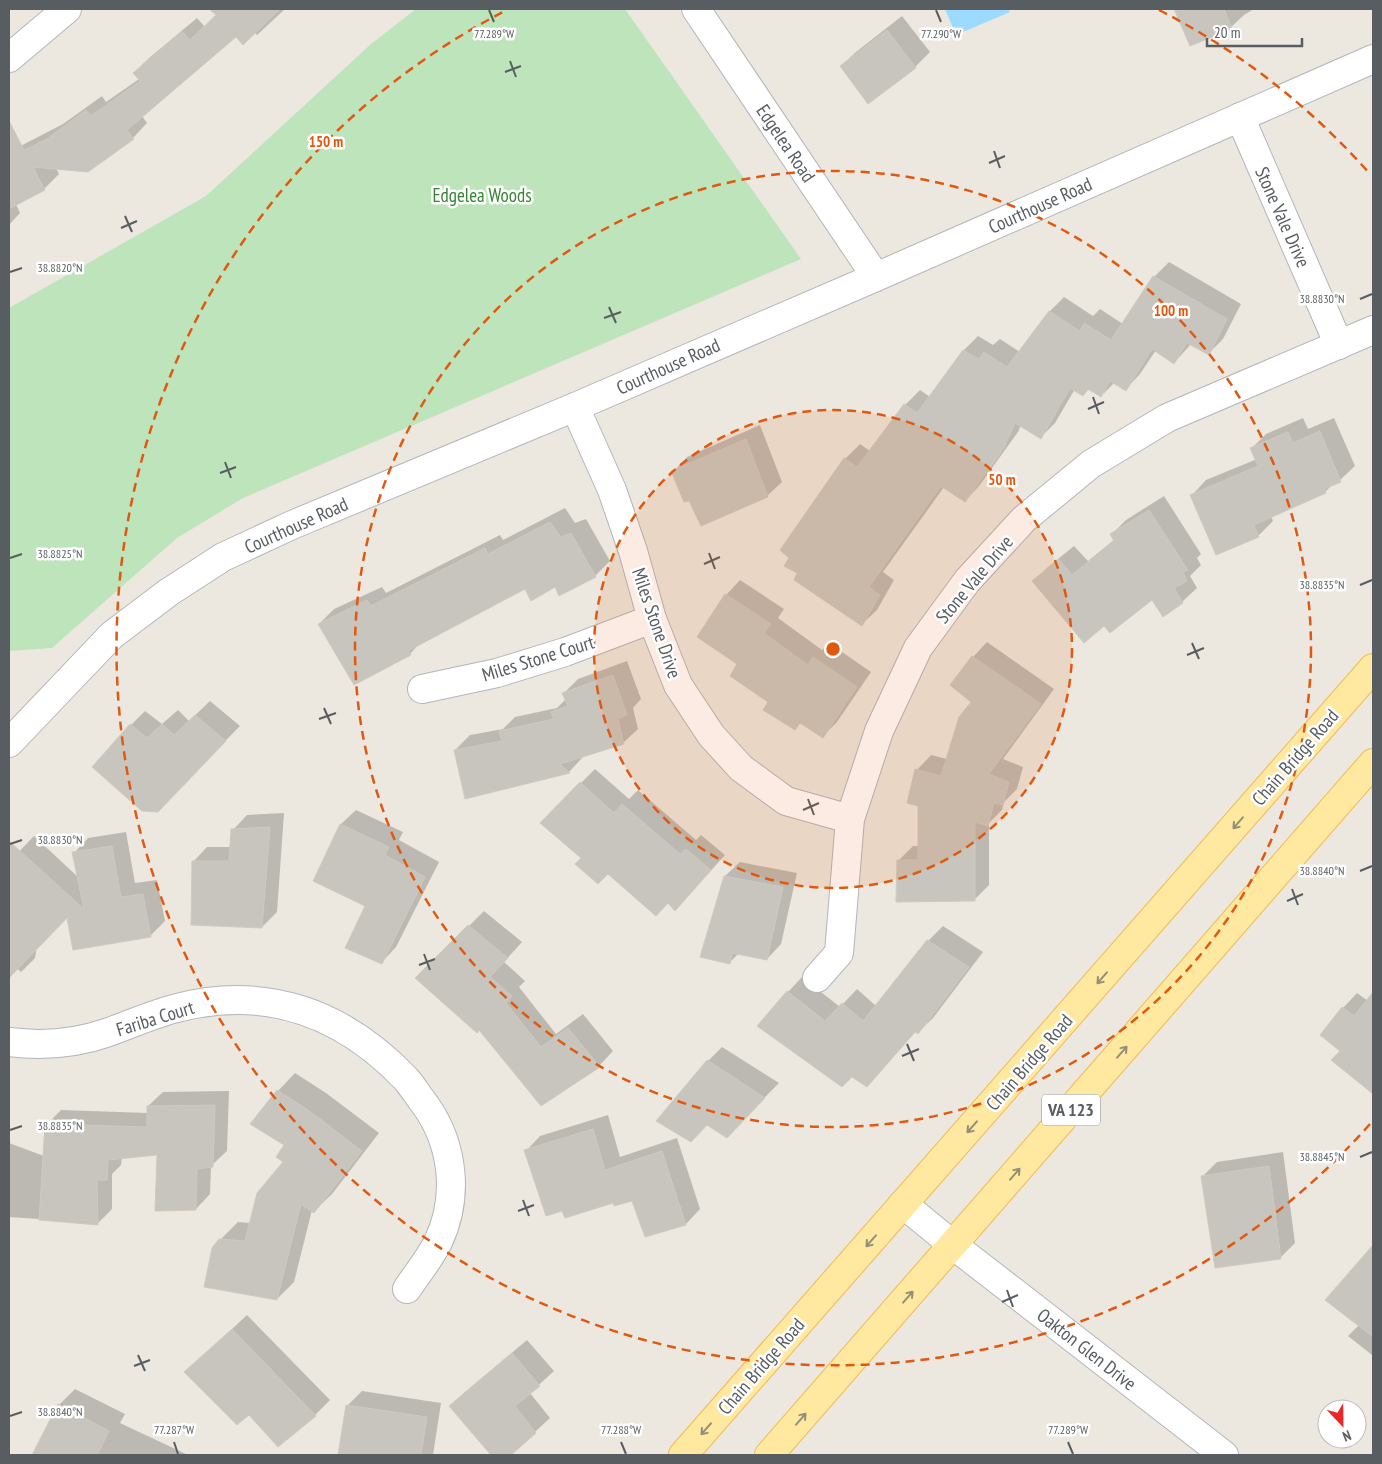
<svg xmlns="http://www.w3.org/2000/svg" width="1382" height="1464" viewBox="0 0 1382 1464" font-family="'PT Sans Narrow',sans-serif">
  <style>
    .green { fill: #bee4bb }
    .water { fill: #9cdbff }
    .shadow { fill: #0003 }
    .building { fill: #c8c5bf; stroke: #d0c9be }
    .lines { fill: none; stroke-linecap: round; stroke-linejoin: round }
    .minor-casing { stroke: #b2b6bb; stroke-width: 30 }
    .tertiary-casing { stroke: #b2b6bb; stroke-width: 30 }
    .primary-casing { stroke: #f2b952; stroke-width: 30 }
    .minor { stroke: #fff; stroke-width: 28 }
    .tertiary { stroke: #fff; stroke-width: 28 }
    .primary { stroke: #ffe9a1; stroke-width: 28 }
    .oneway { stroke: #928e77 }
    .ticks { fill: none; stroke: #585d61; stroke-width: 2 }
    .ring { fill: none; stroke: #e15910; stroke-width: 2.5; stroke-dasharray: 9 6 }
    .labels { text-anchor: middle; stroke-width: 5; stroke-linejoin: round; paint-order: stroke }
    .shield { fill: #fff; stroke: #8a8e90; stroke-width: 1 }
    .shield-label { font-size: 18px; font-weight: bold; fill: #585d61 }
    .street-label { font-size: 19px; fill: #585d61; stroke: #fff }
    .park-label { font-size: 19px; fill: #368434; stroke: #fff }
    .ticks-label { font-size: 12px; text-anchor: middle; fill: #585d61; stroke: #fff; stroke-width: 5; stroke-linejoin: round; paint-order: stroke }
    .centre { fill: #e15910; stroke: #fff; stroke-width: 2.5 }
    .ring-label { font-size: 15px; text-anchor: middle; font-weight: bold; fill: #e15910; stroke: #fff; stroke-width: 5; stroke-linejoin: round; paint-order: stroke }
  </style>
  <rect width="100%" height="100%" fill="#ece8df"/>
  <path class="green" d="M416,9H625L801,259L243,498L177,538L52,648L9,651V308L206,196L371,44Z"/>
  <path class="water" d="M945,9H1008L1010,12L956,35Z"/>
  <g class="shadow">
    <path d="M224,9H285L257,35L254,32L236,35L142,116L147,123L133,138L56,168L59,174L44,189L16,204L20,213L9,225V152L63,124L102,96L106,102L139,79L134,73L149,58L197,18L205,27Z"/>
    <path d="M1176,9H1254L1244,15L1231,27L1191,44Z"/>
    <path d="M902,16L930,52L915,67L869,102L841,66L856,52Z"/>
    <path d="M1169,262L1241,304L1223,339L1209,353L1191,344L1174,363L1156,350L1140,374L1126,389L1115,382L1101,396L1089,389L1083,394L1075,389L1055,423L1041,437L1021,425L1018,432L979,486L965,501L944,487L883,572L894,580L877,610L862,624L799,573L791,558L782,550L845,459L860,444L870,451L905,405L920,390L930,397L964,350L978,336L993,345L1000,339L1020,352L1050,311L1064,297L1093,316L1100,309L1123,324L1154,277Z"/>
    <path d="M1303,418L1308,429L1334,418L1355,466L1340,480L1334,483L1325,492L1271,516L1273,521L1258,536L1192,495L1206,480L1257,459L1252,448L1266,434Z"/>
    <path d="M760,425L782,482L767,496L690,499L673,472L687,457Z"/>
    <path d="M1164,496L1201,554L1197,558L1201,565L1190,576L1197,588L1182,602L1152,598L1104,625L1034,581L1048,567L1074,546L1088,561L1115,539L1111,535L1126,520Z"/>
    <path d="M565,508L575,523L586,519L610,561L595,576L555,585L525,588L421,642L410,654L319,624L334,609L382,587L386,593L500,535L503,540Z"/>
    <path d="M740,580L784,609L778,618L822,650L829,643L871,672L837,722L823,736L801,722L795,728L770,702L739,664L726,595Z"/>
    <path d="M987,642L1054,689L1003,759L1023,767L1017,789L1004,802L1002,810L989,823V885L975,899L898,861L913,846H919L917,770L931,755L947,759L973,701V657Z"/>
    <path d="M627,661L641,699L633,708L638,729L623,743L582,756L583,757L569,772L466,797L455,750L470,735L503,729L515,717L557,708L566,699L563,694L578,679Z"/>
    <path d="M210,701L240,726L157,810L131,725L145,711L162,724L178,710L189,721Z"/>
    <path d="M595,769L629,799L638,790L696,840L701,835L725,855L689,895L669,902L608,873L583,858L541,823Z"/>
    <path d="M356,810L403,832L399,840L439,862L396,947L382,962L366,906L315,880L341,824Z"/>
    <path d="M284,813L277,912L262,927L193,862L207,847H232L233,830L247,815Z"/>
    <path d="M126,832L135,883L157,880L165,921L150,936L67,916L37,946L35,958L21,972L9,961V862L34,836L78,877L74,853L88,838Z"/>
    <path d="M740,862L797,873L781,944L767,959L739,953L730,962L702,956L725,876Z"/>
    <path d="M484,911L522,942L504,962L525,981L519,987L556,1034L583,1014L613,1051L599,1066L480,1029L417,978Z"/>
    <path d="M943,926L983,952L933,1018L918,1032L916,1031L867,1086L788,992L802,977L840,1007L857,989L876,1006L928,941Z"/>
    <path d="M1357,993L1368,1001L1373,994V1084L1369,1089L1342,1051L1343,1008Z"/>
    <path d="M722,1047L779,1083L727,1136L708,1061Z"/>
    <path d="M295,1073L326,1093L379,1133L332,1194L314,1211L312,1210L294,1282L277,1299L220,1240L238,1222L251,1223L285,1162L286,1145L278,1091Z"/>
    <path d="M229,1091L227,1151L211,1166L210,1194L196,1209L158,1153L122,1157L121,1165L112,1174V1209L98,1223L9,1217V1143L44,1156L46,1125L61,1110L148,1113V1106L163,1092Z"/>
    <path d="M608,1115L620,1157L677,1138L700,1209L686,1224L646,1235L632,1200L614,1202L526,1151L540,1136Z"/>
    <path d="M1283,1152L1295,1243L1280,1258L1202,1177L1217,1162Z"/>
    <path d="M1373,1246V1353L1372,1355L1348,1336L1359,1325L1327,1300Z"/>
    <path d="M247,1315L330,1400L315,1415L278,1445L249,1414L186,1372Z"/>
    <path d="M527,1340L554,1371L530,1393L550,1418L510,1455H492L451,1406L465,1392Z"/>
    <path d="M75,1389L125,1414L120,1423L188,1455H33L59,1405Z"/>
    <path d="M362,1391L441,1403L433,1455H352L340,1453L347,1406Z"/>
  </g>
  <g class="building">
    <path d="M209,9H280L243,45L236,37L127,130L134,139L88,172L33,167L45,190L9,209V121L24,150L47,139L86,110L91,116L140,81L133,73L182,31L190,40L216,15Z"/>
    <path d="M1174,9H1224L1232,29L1190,46Z"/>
    <path d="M887,30L916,68L868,104L840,66Z"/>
    <path d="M1153,276L1227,319L1209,355L1187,343L1174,364L1152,349L1126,391L1110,381L1101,397L1088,389L1083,396L1070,388L1041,439L1015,423L1004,448L965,502L941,486L869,587L880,595L862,626L794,580L797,573L784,566L789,558L780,550L844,458L857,467L904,404L917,413L963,350L979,359L984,352L1007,367L1049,311L1080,331L1084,323L1111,340Z"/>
    <path d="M1320,431L1341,482L1324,489L1326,493L1254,525L1259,537L1216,555L1190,495L1258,466L1250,448L1288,432L1293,443Z"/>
    <path d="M746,439L768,497L701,526L689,501L684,502L671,471Z"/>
    <path d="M1149,510L1188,570L1183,572L1187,581L1174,588L1183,603L1163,617L1152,600L1110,633L1104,626L1084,643L1032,581L1059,559L1072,575L1114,541L1110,534Z"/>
    <path d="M550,522L561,537L571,533L596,577L559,596L555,587L531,601L525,589L408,651L411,655L354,685L318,624L367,600L371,606L485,548L488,554Z"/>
    <path d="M725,594L771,624L764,633L808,665L813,657L857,687L823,738L800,723L795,730L763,710L768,702L730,676L737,664L697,637Z"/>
    <path d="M972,656L1041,704L989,774L1009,782L1003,805L994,803L988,826L975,822V901L896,902L897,860H918V806L907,803L915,769L941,776L959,717L971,702L950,685Z"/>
    <path d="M613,675L627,715L618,719L624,744L560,764L570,773L465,799L454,750L502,741L499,731L554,719L551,712L568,706L562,693Z"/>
    <path d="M195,715L226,741L158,812L142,811L92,767L130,724L147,738L162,724L174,735Z"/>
    <path d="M580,782L614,813L622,804L680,854L686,849L711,870L675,911L668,903L656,916L608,874L598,884L575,864L581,858L540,823Z"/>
    <path d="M340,824L389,847L385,855L425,877L382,964L345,948L365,906L313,881Z"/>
    <path d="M270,827L262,928L191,925L192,861H229L231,829Z"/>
    <path d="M9,841L84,909L72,852L112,846L121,897L143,894L151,937L73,950L67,918L9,978Z"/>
    <path d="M724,876L783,887L767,960L732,953L730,964L700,957Z"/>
    <path d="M468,925L508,958L490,977L512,996L506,1003L541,1047L568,1028L600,1067L541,1106L479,1030L477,1033L415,978Z"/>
    <path d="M927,940L969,967L918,1034L915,1032L867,1087L852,1077L842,1087L757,1026L787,991L825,1021L842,1003L863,1021Z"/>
    <path d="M1373,992V1094L1331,1060L1340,1051L1320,1035L1342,1007L1354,1016Z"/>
    <path d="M707,1060L765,1098L727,1138L707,1125L691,1142L656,1121Z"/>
    <path d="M277,1090L308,1110L362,1151L314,1213L301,1204L277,1300L204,1287L212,1248L219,1239L245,1241L257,1193L283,1162L276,1157L284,1145L250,1124Z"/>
    <path d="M215,1105L213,1167L197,1169L196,1210L155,1211L157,1155L108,1160L107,1180H97L98,1225L39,1220L45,1124L147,1127V1106Z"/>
    <path d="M593,1129L605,1170L662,1151L686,1225L645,1237L632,1201L614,1206L613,1203L565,1218L562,1211L546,1216L524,1150Z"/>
    <path d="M1269,1166L1281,1259L1215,1268L1201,1176Z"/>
    <path d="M1373,1245V1337L1325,1300Z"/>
    <path d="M232,1329L316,1416L278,1447L249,1415L237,1425L184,1372Z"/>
    <path d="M512,1353L540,1386L515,1406L536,1433L511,1455H491L449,1406Z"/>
    <path d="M58,1404L109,1431L97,1455H32Z"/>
    <path d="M346,1405L427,1417L421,1455H338Z"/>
  </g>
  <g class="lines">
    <defs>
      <g id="minor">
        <path d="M9,58L67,9"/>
        <path d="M1240,117L1339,345"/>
        <path d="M575,407L612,490L633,551L652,619L678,685L711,735L741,768L786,801L850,819"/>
        <path d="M422,689L497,673L565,652L652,619"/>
        <path d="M817,978L839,953L850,819L879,731L918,648L967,581L1024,519L1091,464L1167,418L1373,330"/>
        <path d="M9,1042C41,1046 74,1044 106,1033C129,1025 153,1014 177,1008C266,985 343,1013 406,1079C413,1087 419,1097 426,1106C454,1146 459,1198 438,1242C430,1258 417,1274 407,1289"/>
        <path d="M903,1204L953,1245L1224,1455"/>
      </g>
      <g id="tertiary">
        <path d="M696,9L876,277"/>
        <path d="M9,743L112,635L169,592L223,557L292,525L575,407L876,277L1373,59"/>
      </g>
      <g id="primary">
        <path d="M683,1455L1373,668"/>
        <path d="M769,1455L1373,763"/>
      </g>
    </defs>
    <use href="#minor" class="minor-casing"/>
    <use href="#tertiary" class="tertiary-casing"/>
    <use href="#primary" class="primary-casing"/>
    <use href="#minor" class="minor"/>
    <use href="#tertiary" class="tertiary"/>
    <use href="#primary" class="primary"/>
  </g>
  <defs><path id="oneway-shaft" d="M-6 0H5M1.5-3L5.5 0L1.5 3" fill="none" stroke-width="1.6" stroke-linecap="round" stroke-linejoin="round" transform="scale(1.25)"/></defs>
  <g class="oneway">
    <use href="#oneway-shaft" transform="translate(1238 823) rotate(131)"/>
    <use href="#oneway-shaft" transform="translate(1102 978) rotate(131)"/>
    <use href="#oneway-shaft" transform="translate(1122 1052) rotate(-49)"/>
    <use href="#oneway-shaft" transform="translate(972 1127) rotate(131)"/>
    <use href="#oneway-shaft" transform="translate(1015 1174) rotate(-49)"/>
    <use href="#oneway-shaft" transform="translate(871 1241) rotate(131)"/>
    <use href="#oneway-shaft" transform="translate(908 1297) rotate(-49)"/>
    <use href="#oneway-shaft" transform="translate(801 1419) rotate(-49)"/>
    <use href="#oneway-shaft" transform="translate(706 1429) rotate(131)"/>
  </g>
  <path class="ticks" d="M489,10L494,22M936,10L941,22M510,61L516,77M505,72L521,66M994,151L1000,168M989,163L1005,156M125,216L132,232M121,228L137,221M10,272L22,268M1360,299L1372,294M609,307L616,323M604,318L621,312M1093,397L1099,414M1088,409L1104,402M225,462L231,478M220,473L236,467M709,553L715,569M10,558L22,554M704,564L720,557M1360,585L1372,580M1192,643L1199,659M1187,655L1204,648M324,708L331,724M319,719L336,713M808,799L814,815M803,810L819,803M10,844L22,840M1360,871L1372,866M1292,889L1298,905M1287,901L1303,894M424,954L430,970M419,965L435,959M907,1044L914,1061M902,1056L919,1049M10,1130L22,1126M1360,1157L1372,1152M523,1200L529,1216M518,1211L534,1205M1007,1290L1013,1307M1002,1302L1018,1295M138,1355L145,1371M134,1366L150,1360M10,1416L22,1412M174,1442L178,1454M621,1442L626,1454M1068,1442L1073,1454"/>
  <circle cx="833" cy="649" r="239" fill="#e15910" fill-opacity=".12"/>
  <g class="ring">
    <circle cx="833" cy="649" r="239"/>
    <circle cx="833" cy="649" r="478"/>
    <path d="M1370 1124A717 717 0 1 1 507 10M1159 10A717 717 0 0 1 1370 174"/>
  </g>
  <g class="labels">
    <rect class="shield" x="1042" y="1094.5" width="58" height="31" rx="4"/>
    <g class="shield-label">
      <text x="1071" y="1116">VA 123</text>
    </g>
    <g class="street-label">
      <text transform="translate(786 143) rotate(56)" y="7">Edgelea Road</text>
      <text transform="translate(1040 205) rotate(-24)" y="7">Courthouse Road</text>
      <text transform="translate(1283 217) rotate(66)" y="7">Stone Vale Drive</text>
      <text transform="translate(668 366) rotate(-24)" y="7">Courthouse Road</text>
      <text transform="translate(296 525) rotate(-24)" y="7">Courthouse Road</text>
      <text transform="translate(974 579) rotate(-50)" y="7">Stone Vale Drive</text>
      <text transform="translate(657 623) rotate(71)" y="7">Miles Stone Drive</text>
      <text transform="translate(538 658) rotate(-17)" y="7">Miles Stone Court</text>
      <text transform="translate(1295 757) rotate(-49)" y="7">Chain Bridge Road</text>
      <text transform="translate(155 1018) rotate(-17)" y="7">Fariba Court</text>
      <text transform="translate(1029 1062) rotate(-49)" y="7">Chain Bridge Road</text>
      <text transform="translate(1087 1349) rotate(38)" y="7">Oakton Glen Drive</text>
      <text transform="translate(761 1366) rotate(-49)" y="7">Chain Bridge Road</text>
    </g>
    <g class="park-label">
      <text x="482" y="202">Edgelea Woods</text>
    </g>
  </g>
  <g class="ticks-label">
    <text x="494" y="38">77.289°W</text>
    <text x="941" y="38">77.290°W</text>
    <text x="60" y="272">38.8820°N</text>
    <text x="1322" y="303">38.8830°N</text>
    <text x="60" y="558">38.8825°N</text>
    <text x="1322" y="589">38.8835°N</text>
    <text x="60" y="844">38.8830°N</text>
    <text x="1322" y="875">38.8840°N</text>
    <text x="60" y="1130">38.8835°N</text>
    <text x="1322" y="1161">38.8845°N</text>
    <text x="60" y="1416">38.8840°N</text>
    <text x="174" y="1434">77.287°W</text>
    <text x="621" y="1434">77.288°W</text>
    <text x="1068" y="1434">77.289°W</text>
  </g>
  <circle cx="833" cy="649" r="8" class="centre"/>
  <g class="ring-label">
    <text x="326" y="147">150 m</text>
    <text x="1171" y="316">100 m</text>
    <text x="1002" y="485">50 m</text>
  </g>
  <rect width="1382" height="1464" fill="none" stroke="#585d61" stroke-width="20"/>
  <g transform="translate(1342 1424) rotate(158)"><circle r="24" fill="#ffffff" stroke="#bcbec0"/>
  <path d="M0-4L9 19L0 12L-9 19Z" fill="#ea2827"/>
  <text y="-8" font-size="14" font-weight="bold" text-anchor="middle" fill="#585d61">N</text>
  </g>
  <path d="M1207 38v8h95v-8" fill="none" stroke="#585d61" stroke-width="2.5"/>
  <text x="1214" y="38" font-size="15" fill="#585d61" stroke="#ffffff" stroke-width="4" paint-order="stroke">20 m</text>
</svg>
